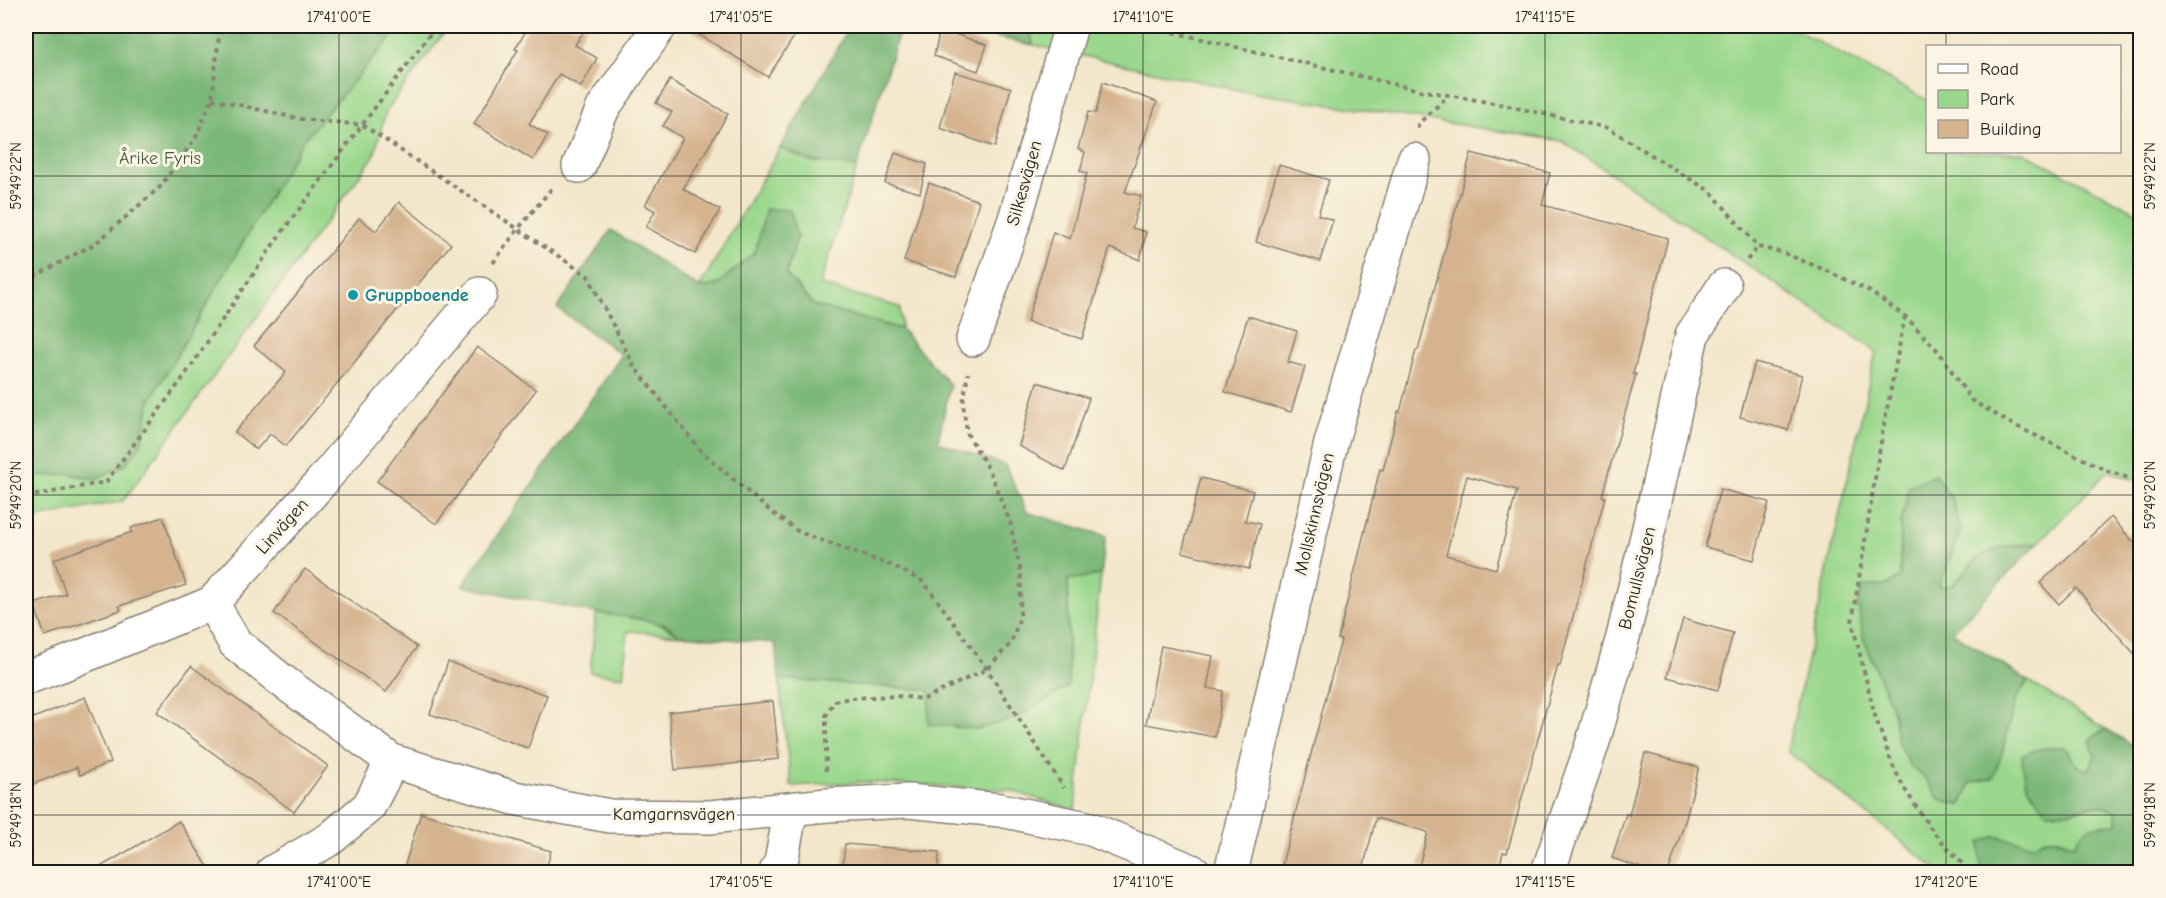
<svg xmlns="http://www.w3.org/2000/svg" width="2166" height="898" viewBox="0 0 2166 898" font-family="'Comic Neue',sans-serif">
  <style>
    .green { fill: #9ad78c; stroke: #5b7a54; stroke-width: 1.5 }
    .forest { fill: #7bb878; stroke: #4c6a4a; stroke-width: 1.5 }
    .building { fill: #d6b38f; fill-rule: evenodd }
    .lines { fill: none; stroke-linecap: round; stroke-linejoin: round }
    .minor-casing { stroke: #888274; stroke-width: 36 }
    .path { stroke: #888274; stroke-width: 4; stroke-dasharray: 4.5 4.5; stroke-linecap: butt }
    .minor { stroke: #fff; stroke-width: 33 }
    .ticks { fill: none; stroke: #1c1c1c; stroke-width: 1.5; stroke-opacity: 0.45 }
    .culture-dot { fill: #0f9aa8; stroke: #fcf5e5; stroke-width: 2 }
    .labels { text-anchor: middle; stroke-width: 6; stroke-linejoin: round; paint-order: stroke }
    .park-label { font-size: 18px; fill: #485d43; stroke: #fcf5e5 }
    .street-label { font-size: 18px; fill: #1c1c1c; stroke: #fcf5e5 }
    .culture-label { font-size: 18px; font-weight: bold; fill: #0d838f; stroke: #fcf5e5; text-anchor: start }
    .neatline { fill: none; stroke: #1c1c1c; stroke-width: 2 }
    .ticks-label { font-size: 15px; text-anchor: middle; fill: #1c1c1c }
  </style>
  <rect width="100%" height="100%" fill="#fcf5e5"/>
  <filter id="ink" filterUnits="userSpaceOnUse"><feTurbulence type="fractalNoise" baseFrequency=".0167" numOctaves="2"/><feDisplacementMap in="SourceGraphic" scale="12" xChannelSelector="R" yChannelSelector="G"/><feConvolveMatrix kernelMatrix="1 2 1 2 8 2 1 2 1" color-interpolation-filters="sRGB"/></filter>
  <filter id="wash" filterUnits="userSpaceOnUse"><feTurbulence type="fractalNoise" baseFrequency=".008" numOctaves="4" result="noise"/><feDisplacementMap in="SourceGraphic" scale="24" xChannelSelector="R" yChannelSelector="G"/><feGaussianBlur stdDeviation="1.35" result="paint"/><feColorMatrix in="noise" values="0 0 0 0 0 0 0 0 0 0 0 0 0 0 0 0 0 1.4 0 .05"/><feComposite in="paint" operator="in"/></filter>
  <g filter="url(#wash)">
    <rect width="100%" height="100%" fill="#f3e7cb"/>
    <g class="green">
      <path d="M26,26H449L386,111L374,156L123,501L26,520V477L70,474L95,479L141,445L150,401L172,363Z"/>
      <path d="M1030,26H1777L1794,29L1927,100L1928,152H2023L2140,214V482L2108,471L2038,543L2003,547L1979,557L1952,586L1939,587L1961,528L1952,499L1901,522L1900,577L1885,586H1863V637L1893,712L1898,743L1910,766L1926,779L1939,799L1971,783L1993,778L2002,753L2015,700L2028,681L2106,729L2090,739L2095,756L2089,770L2079,767L2072,812C2089,805 2099,804 2117,812V824L2074,845L2059,839H2042L2033,845L1980,871L1981,872H1940L1787,751L1876,351L1562,141L1243,91L1033,45Z"/>
      <path d="M780,148L810,161L857,167L820,285L900,307L901,329L813,305L786,274L797,237L766,209L756,252L716,285L699,288Z"/>
      <path d="M1101,575L1075,811L1009,790L866,782L791,786L779,679L930,690L928,724L978,729L1068,686V579Z"/>
      <path d="M596,613C625,617 655,617 680,635L628,631L623,677L590,672Z"/>
    </g>
    <g class="forest">
      <path d="M26,26H401L302,142L150,401L141,445L124,466L95,479L70,474L26,477Z"/>
      <path d="M850,26H901L857,167L810,161L780,148Z"/>
      <path d="M945,26H1030L1033,45Z"/>
      <path d="M766,209L790,210L797,237L786,274L813,305L901,329L950,385L938,442L1005,465L1027,512L1106,536L1101,575L1068,580V686L1017,718L978,729L928,724L930,690L779,679L775,643L680,635L666,625L640,619L596,613L462,586L622,355L557,308L611,230L700,288L717,285L755,252Z"/>
      <path d="M1935,475L1952,499L1961,528L1939,587L1952,586L1978,557L2003,547L2038,543L1952,632L2028,681L2015,700L2002,753L1993,778L1971,783L1961,805L1939,799L1926,779L1910,766L1898,743L1893,712L1863,637L1858,602L1863,586H1885L1900,577L1901,522L1909,486Z"/>
      <path d="M2106,729L2140,750V872H1981L1980,842L1996,836L2033,845C2048,835 2058,839 2074,845C2085,824 2094,825 2117,824V812L2105,807L2089,805L2072,812H2047C2029,790 2023,784 2022,755L2038,749L2065,747L2079,767L2089,770L2095,756L2090,739Z"/>
    </g>
    <g id="blocks">
      <g class="building">
        <path d="M529,26H587L575,45L597,58L581,87L559,74L529,124L548,135L533,160L474,124L518,50L515,49Z"/>
        <path d="M685,26H801L768,77Z"/>
        <path d="M940,29L987,45L978,71L934,56Z"/>
        <path d="M955,72L1011,88L995,147L940,128Z"/>
        <path d="M670,80L728,114L683,189L720,210L695,254L646,227L655,211L645,205L683,138L663,126L672,112L656,103Z"/>
        <path d="M1103,82L1157,102L1125,192L1141,196L1132,228L1146,232L1140,260L1110,248L1082,339L1027,322L1053,232L1070,239L1087,173L1080,171L1085,152L1078,149L1088,112L1096,113Z"/>
        <path d="M895,153L927,164L920,193L885,183Z"/>
        <path d="M1471,153L1550,173L1542,205L1668,238L1633,374H1636L1602,496L1605,497L1560,665H1558L1507,853L1503,852L1498,873H1445L1419,866L1428,832L1376,818L1362,873H1315L1282,864L1341,640L1338,639L1380,469L1383,470L1398,411L1400,412L1416,350H1418ZM1467,476L1517,490L1496,569L1446,555Z"/>
        <path d="M1279,165L1329,180L1318,215L1333,220L1320,261L1256,242Z"/>
        <path d="M929,183L979,201L956,277L904,261Z"/>
        <path d="M399,202L451,244L286,446L270,434L256,450L235,432L286,372L254,346L359,218L376,231Z"/>
        <path d="M1248,316L1297,331L1288,362L1305,367L1291,412L1225,392Z"/>
        <path d="M477,347L536,390L436,524L377,481Z"/>
        <path d="M1755,362L1802,375L1788,430L1740,417Z"/>
        <path d="M1037,382L1089,398L1065,471L1019,446Z"/>
        <path d="M1201,478L1253,491L1245,521L1260,524L1249,569L1182,552Z"/>
        <path d="M1720,489L1769,502L1754,560L1705,547Z"/>
        <path d="M163,517L186,585L119,606L121,610L45,636L34,604L66,594L54,559L132,532L131,528Z"/>
        <path d="M2111,517L2140,549V660L2076,588L2059,604L2040,583Z"/>
        <path d="M305,569L417,647L386,692L274,613Z"/>
        <path d="M1683,619L1733,633L1718,690L1667,677Z"/>
        <path d="M1161,646L1213,656L1207,688L1223,691L1215,737L1146,724Z"/>
        <path d="M448,662L547,695L528,748L430,714Z"/>
        <path d="M191,666L328,766L294,812L157,712Z"/>
        <path d="M85,697L111,762L80,775L77,767L26,787V721Z"/>
        <path d="M773,701L779,759L675,770L669,712Z"/>
        <path d="M1645,753L1699,767L1686,818L1668,873H1655L1612,858L1626,814L1629,815Z"/>
        <path d="M421,813L551,851L545,873H421L404,868Z"/>
        <path d="M179,821L212,873H90Z"/>
        <path d="M845,844L939,852L938,873H842Z"/>
      </g>
    </g>
  </g>
  <g filter="url(#ink)">
    <use href="#blocks" fill-opacity="0" stroke="#888274" stroke-width="1.5"/>
    <g class="lines">
      <defs>
        <g id="minor">
          <path d="M579,166L603,108L660,26"/>
          <path d="M973,339L1015,219L1071,26"/>
          <path d="M212,603L235,643L281,680L392,761L514,798L610,816L710,817L827,805L908,801L1000,810L1091,829L1194,872"/>
          <path d="M26,678L64,664L212,603L318,486L480,294"/>
          <path d="M273,872L330,839L369,806L392,761"/>
          <path d="M776,872L781,862L791,809"/>
          <path d="M1231,872L1331,443L1414,160"/>
          <path d="M1548,872L1592,745L1623,637L1649,528L1692,335L1724,286"/>
        </g>
      </defs>
      <use href="#minor" class="minor-casing"/>
      <g class="path">
        <path d="M1147,26L1419,90L1499,104L1608,128L1711,192L1758,247L1784,253L1825,270L1869,291L1905,316L1939,352L1971,400L2010,423L2108,471L2140,482"/>
        <path d="M212,99L301,119L363,125L588,276L634,366L700,450L770,511L799,532L895,567L924,582L987,669L1064,788"/>
        <path d="M1418,128V124L1447,97"/>
        <path d="M1747,260L1758,247"/>
        <path d="M493,263L518,229L553,187"/>
        <path d="M26,281L96,243L160,187L196,137L212,99L220,26"/>
        <path d="M1905,316L1882,435L1852,622L1875,716L1892,764L1904,788L1923,817L1935,834L1970,872"/>
        <path d="M26,497L106,482L183,378L277,239L436,26"/>
        <path d="M826,771V716L834,701L852,698L896,696L924,699L987,669L1011,643L1020,617L1021,574L1010,522L989,470L967,433L963,403L968,373"/>
      </g>
      <use href="#minor" class="minor"/>
    </g>
  </g>
  <path class="ticks" d="M339,26V872M741,26V872M1143,26V872M1545,26V872M1946,26V46M1946,152V872M26,176H2140M26,495H2140M26,815H2140"/>
  <circle class="culture-dot" cx="353" cy="295" r="6"/>
  <g class="labels">
    <g class="park-label">
      <text x="160" y="164">Årike Fyris</text>
    </g>
    <g class="street-label">
      <text transform="translate(1024 183) rotate(-74)" y="6">Silkesvägen</text>
      <text transform="translate(1314 514) rotate(-77)" y="6">Mollskinnsvägen</text>
      <text transform="translate(282 526) rotate(-48)" y="6">Linvägen</text>
      <text transform="translate(1637 578) rotate(-76)" y="6">Bomullsvägen</text>
      <text x="674" y="820">Kamgarnsvägen</text>
    </g>
    <g class="culture-label">
      <text x="365" y="301">Gruppboende</text>
    </g>
  </g>
  <rect width="2166" height="898" fill="none" stroke="#fcf5e5" stroke-width="66"/>
  <rect x="1926" y="45" width="195" height="108" fill="#fcf5e5" stroke="#a29e95" stroke-width="1.5"/>
  <rect x="1938" y="64" width="30" height="9" fill="#ffffff" stroke="#a29e95" stroke-width="1.5"/>
  <text x="1980" y="75" font-size="18" fill="#1c1c1c">Road</text>
  <rect x="1938" y="90" width="30" height="18" fill="#9ad78c" stroke="#a29e95" stroke-width="1.5"/>
  <text x="1980" y="105" font-size="18" fill="#1c1c1c">Park</text>
  <rect x="1938" y="120" width="30" height="18" fill="#d6b38f" stroke="#a29e95" stroke-width="1.5"/>
  <text x="1980" y="135" font-size="18" fill="#1c1c1c">Building</text>
  <rect x="33" y="33" width="2100" height="832" class="neatline"/>
  <g class="ticks-label">
    <text x="339" y="22">17°41'00"E</text>
    <text x="741" y="22">17°41'05"E</text>
    <text x="1143" y="22">17°41'10"E</text>
    <text x="1545" y="22">17°41'15"E</text>
    <text transform="translate(16 176) rotate(-90)" y="5">59°49'22"N</text>
    <text transform="translate(2150 176) rotate(-90)" y="5">59°49'22"N</text>
    <text transform="translate(16 495) rotate(-90)" y="5">59°49'20"N</text>
    <text transform="translate(2150 495) rotate(-90)" y="5">59°49'20"N</text>
    <text transform="translate(16 815) rotate(-90)" y="5">59°49'18"N</text>
    <text transform="translate(2150 815) rotate(-90)" y="5">59°49'18"N</text>
    <text x="339" y="887">17°41'00"E</text>
    <text x="741" y="887">17°41'05"E</text>
    <text x="1143" y="887">17°41'10"E</text>
    <text x="1545" y="887">17°41'15"E</text>
    <text x="1946" y="887">17°41'20"E</text>
  </g>
</svg>
